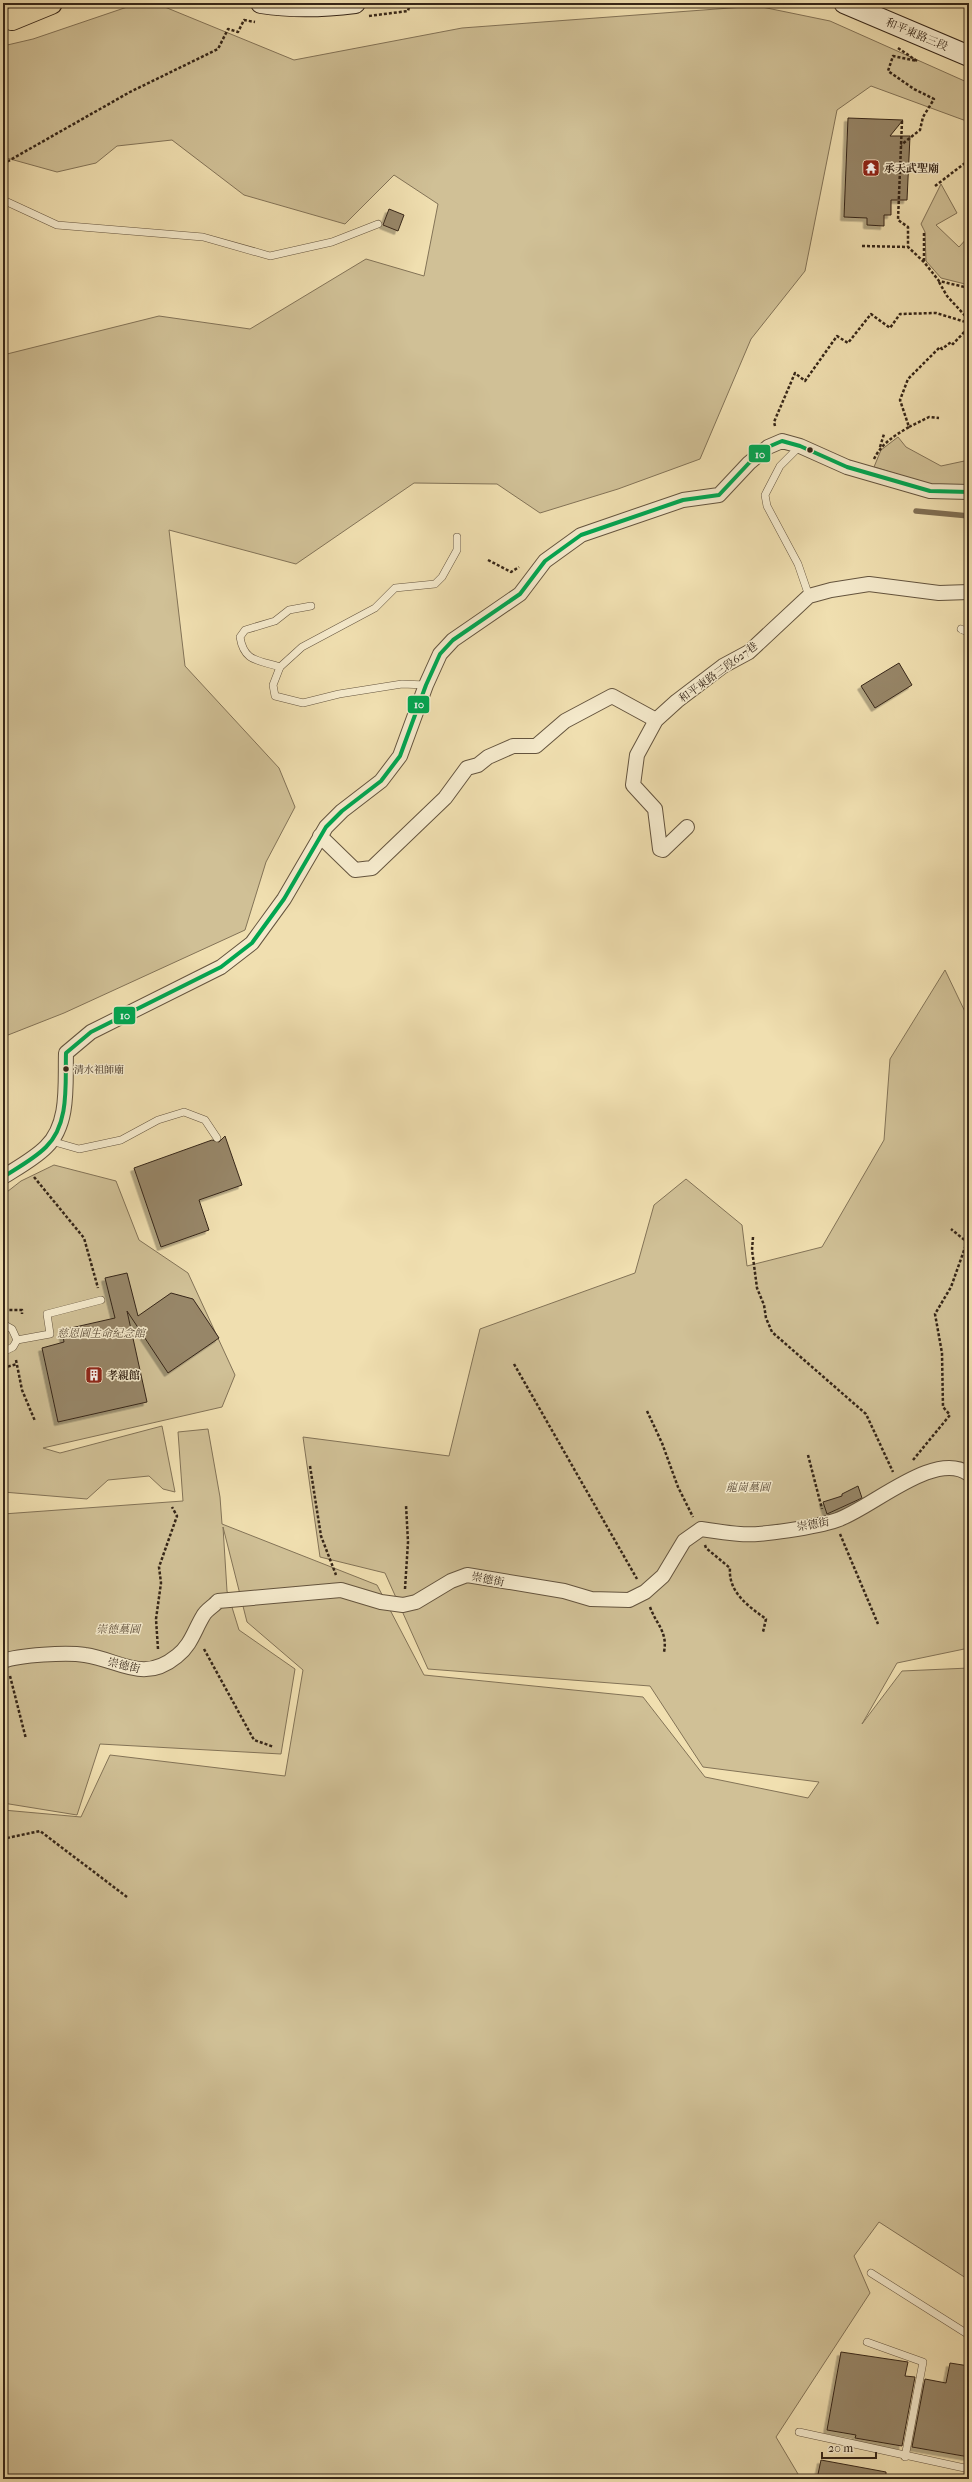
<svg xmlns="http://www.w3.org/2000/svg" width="972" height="2482" viewBox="0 0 972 2482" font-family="'IM FELL French Canon','Noto Serif TC',serif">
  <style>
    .green { fill: #d0c096; stroke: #837357 }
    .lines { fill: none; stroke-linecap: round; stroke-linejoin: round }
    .stream { stroke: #806f54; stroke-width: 5.5 }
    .building { fill: #978667; stroke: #362618; filter: url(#shadow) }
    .lane-casing { stroke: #64543e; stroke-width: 8 }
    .street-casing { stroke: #64543e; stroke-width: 16 }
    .secondary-casing { stroke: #362618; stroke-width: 22 }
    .highway-casing { stroke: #362618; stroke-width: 24 }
    .path { stroke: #362618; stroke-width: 2.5; stroke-dasharray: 3 2; stroke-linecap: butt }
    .lane { stroke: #f5eacc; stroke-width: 7 }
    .street { stroke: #f5eacc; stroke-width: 14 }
    .secondary { stroke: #f5eacc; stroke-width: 20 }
    .highway { stroke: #f0dfb0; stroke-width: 22 }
    .bus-1-casing { stroke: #f5eacc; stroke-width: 7 }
    .bus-1 { stroke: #00a651; stroke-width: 4 }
    .bus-dot { fill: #362618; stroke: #f5eacc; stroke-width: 1.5 }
    .labels { text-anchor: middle; stroke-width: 3; stroke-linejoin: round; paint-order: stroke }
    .bus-label { font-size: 10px; fill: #362618; stroke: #f5eacc; text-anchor: start }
    .street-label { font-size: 11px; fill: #362618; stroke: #f5eacc }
    .poi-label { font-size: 11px; font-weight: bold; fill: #362618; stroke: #f5eacc; text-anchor: start }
    .park-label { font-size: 11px; font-style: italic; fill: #5c4c38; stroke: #f5eacc }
    .line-badge { stroke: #f5eacc; stroke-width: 1.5 }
    .badge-label { font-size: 11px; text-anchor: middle; font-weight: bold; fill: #fff }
  </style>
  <defs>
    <filter id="shadow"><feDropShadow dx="-3.5" dy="3.5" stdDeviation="0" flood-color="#0004"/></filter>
  </defs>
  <rect width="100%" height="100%" fill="#f0dfb0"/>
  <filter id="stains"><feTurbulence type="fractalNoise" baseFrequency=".005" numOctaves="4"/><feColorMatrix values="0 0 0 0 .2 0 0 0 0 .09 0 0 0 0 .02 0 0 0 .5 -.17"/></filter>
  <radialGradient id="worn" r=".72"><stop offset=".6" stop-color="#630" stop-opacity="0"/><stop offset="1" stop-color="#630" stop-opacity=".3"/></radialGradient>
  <g class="green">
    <path d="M139,3H155L294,60L462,28L757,6L830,21L969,83V122L871,86L837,110L805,271L751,339L700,459L618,489L540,513L497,484L414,483L296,564L169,530L185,666L279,768L295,807L266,862L245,930L64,1013L3,1037V355L159,316L250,329L366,259L424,276L438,204L394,175L345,224L244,195L172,140L117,146L96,163L57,172L3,157V46L33,39Z"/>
    <path d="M941,184L957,213L936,225L959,247L969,236V285L941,278L926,261L925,232L921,224Z"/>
    <path d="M898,437L906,447L941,466L969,460V485H932L874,467L881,450Z"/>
    <path d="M945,970L969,1020V1648L897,1663L862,1724L902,1671L969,1668V2280L879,2222L854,2256L870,2293L776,2437L801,2479H3V1810L81,1817L110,1755L285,1776L303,1670L247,1622L223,1527L227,1591L239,1630L295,1669L281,1754L100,1744L77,1815L3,1803V1514L183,1501L178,1432L208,1429L220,1497L222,1524L377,1585L424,1675L643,1697L705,1777L808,1798L819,1782L703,1767L650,1686L428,1669L385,1573L320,1557L303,1437L449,1456L480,1329L635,1273L654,1205L686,1179L742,1225L747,1266L822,1247L884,1140L890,1059Z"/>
    <path d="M54,1165L116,1181L139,1240L188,1273L235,1375L222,1407L43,1448L60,1453L162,1426L175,1492L163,1489L149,1476L108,1480L87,1499L3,1492V1195L21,1181Z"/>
  </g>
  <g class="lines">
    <g class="stream">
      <path d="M966,3H969"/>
      <path d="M916,511L969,516"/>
    </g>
  </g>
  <g class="building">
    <path d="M848,118L903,120L890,136H910L907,200H891V215H884V226L867,225V218L844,217Z"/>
    <path d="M389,209L404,215L398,231L383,225Z"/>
    <path d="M899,663L912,685L875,708L861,686Z"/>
    <path d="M225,1136L242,1185L199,1200L209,1230L161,1247L134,1168L212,1140L219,1142Z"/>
    <path d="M127,1273L138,1316L171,1293L193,1299L219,1338L168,1373L127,1311L147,1402L58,1422L42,1348L64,1342L62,1330L115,1318L105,1278Z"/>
    <path d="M858,1486L862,1498L827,1514L823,1502L842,1496V1494Z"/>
    <path d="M841,2352L908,2362L905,2376L915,2377L902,2446L855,2438L856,2435L827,2430Z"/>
    <path d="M950,2363L969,2366V2457L912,2447L925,2379L946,2383Z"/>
    <path d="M821,2460L886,2472V2479H817Z"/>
  </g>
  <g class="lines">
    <defs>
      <g id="lane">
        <path d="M3,200L57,225L203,237L270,256L332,242L378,224"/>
        <path d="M800,446L780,466L765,495L767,506L798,564L809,596"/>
        <path d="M961,629L969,633"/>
        <path d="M280,667C258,660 244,662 240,637L245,630L275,621L289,610L311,606"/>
        <path d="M426,685L402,684L339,694L303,703L275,696L273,685L280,667L302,647L375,608L395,588L435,584L442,577L457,550V537"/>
        <path d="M51,1141L79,1149L121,1140L158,1120L184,1112L205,1120L217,1138"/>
        <path d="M3,1324L12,1329L17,1340L13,1347L3,1352"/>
        <path d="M17,1340L50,1334L47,1314L101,1300"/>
        <path d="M871,2273L969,2335"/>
        <path d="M867,2342L923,2362L905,2457"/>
        <path d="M799,2432L969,2469"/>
      </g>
      <g id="street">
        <path d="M687,827L663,850L660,849L655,809L633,785L637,755L656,720L677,701L723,666L749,652L809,596L831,590L869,584L939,593L969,592"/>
        <path d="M320,836L355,870L372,868L445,798L467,768L478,765L488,757L513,746H536L565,721L612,696L656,720"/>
        <path d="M3,1177C17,1168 34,1159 46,1147C70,1124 65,1083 66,1053L91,1032L221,967L252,943L284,899L326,827L342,811L381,781L400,756L426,685L440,654L453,640L520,594L545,561L581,535L683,500L719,495L749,463L768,447L782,441L800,446L847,467L930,491L969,492"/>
        <path d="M3,1661C19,1655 67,1652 85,1655C120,1660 143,1684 177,1656C191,1645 194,1631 203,1616C206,1610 214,1606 218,1601L341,1590L381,1602L403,1605L416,1602L451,1581L467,1575L564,1591L591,1599L629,1600L645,1592L663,1576L684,1541L701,1529C714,1531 727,1533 740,1534C760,1536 817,1527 837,1520C872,1508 935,1449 969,1474"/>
      </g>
      <g id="secondary">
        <path d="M261,3C293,8 323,7 355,3"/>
        <path d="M844,3L969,56"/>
      </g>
      <path id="highway" d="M12,19L51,3"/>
    </defs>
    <use href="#lane" class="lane-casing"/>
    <use href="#street" class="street-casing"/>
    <use href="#secondary" class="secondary-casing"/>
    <use href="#highway" class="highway-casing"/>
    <g class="path">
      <path d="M369,16L408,11L410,3"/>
      <path d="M898,48L917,61L893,56L888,71L914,89L934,99L923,117L920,130L901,145"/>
      <path d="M902,121L898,220L908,227V247"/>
      <path d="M3,164L130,92L218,49L228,29L238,32L244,20L255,22"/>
      <path d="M935,186L969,160"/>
      <path d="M862,246L908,247L924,262L939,281L969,288"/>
      <path d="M924,261V231"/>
      <path d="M939,282L947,296L969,320"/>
      <path d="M775,426L774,422L795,373L805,381L837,336L848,343L871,314L890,328L900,314L936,313L969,323"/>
      <path d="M909,427L929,417L939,418"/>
      <path d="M880,447L884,434"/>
      <path d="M874,459C882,443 894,436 909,427L900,400L908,379L940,347L942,349L951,342L953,344L969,327"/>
      <path d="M488,560L511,572L519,567"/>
      <path d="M34,1177L84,1238L98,1288"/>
      <path d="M753,1237L752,1250L757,1288L764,1305L766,1318L772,1332L866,1414L893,1472"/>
      <path d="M5,1308L8,1310H22V1314"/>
      <path d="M16,1360L22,1390L35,1421"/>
      <path d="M514,1364L637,1579"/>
      <path d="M3,1368L17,1364"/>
      <path d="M647,1411L662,1443L678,1487L693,1517"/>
      <path d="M808,1455L822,1509"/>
      <path d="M913,1460L950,1415L943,1407L942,1353L935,1314L951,1287L967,1242L951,1229"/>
      <path d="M310,1466L321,1536L336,1575"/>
      <path d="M840,1534L878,1624"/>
      <path d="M705,1545L706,1548L730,1568C728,1592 748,1606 766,1619L763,1632"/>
      <path d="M405,1589L408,1542L406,1505"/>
      <path d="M650,1607C656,1624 668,1632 664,1652"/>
      <path d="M158,1649L156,1619L161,1583L159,1567L177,1516L172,1507"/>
      <path d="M204,1649L254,1740L274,1747"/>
      <path d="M10,1676L26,1739"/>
      <path d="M3,1835L7,1838L40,1831L127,1897"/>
    </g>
    <use href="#lane" class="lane"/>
    <use href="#street" class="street"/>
    <use href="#secondary" class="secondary"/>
    <use href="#highway" class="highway"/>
    <defs>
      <path id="bus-1" d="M3,1177C17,1168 34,1159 46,1147C70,1124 65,1083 66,1053L91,1032L221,967L252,943L284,899L326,827L342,811L381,781L400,756L426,685L440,654L453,640L520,594L545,561L581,535L683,500L719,495L749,463L768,447L782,441L800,446L847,467L930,491L969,492"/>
    </defs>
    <use href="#bus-1" class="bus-1-casing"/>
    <use href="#bus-1" class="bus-1"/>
  </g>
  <defs>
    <symbol id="temple-square" viewBox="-11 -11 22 22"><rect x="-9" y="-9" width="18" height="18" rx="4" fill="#8f2418" stroke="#f5eacc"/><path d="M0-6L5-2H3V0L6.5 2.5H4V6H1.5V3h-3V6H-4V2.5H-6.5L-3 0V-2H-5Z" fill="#fff"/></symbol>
    <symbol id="building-square" viewBox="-11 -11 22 22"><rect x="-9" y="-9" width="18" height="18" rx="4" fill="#8f2418" stroke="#f5eacc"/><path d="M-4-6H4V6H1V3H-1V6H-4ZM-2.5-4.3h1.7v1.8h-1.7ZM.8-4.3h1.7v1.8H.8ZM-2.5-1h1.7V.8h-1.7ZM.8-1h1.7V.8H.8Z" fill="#fff"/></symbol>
  </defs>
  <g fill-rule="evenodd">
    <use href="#temple-square" x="861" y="158" width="20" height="20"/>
    <use href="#building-square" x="84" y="1365" width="20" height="20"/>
  </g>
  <g class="bus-dot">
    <circle cx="810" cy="450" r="3.5"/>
    <circle cx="66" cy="1069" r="3.5"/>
  </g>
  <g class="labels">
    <g class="bus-label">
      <text x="74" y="1073">清水祖師廟</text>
    </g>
    <g class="street-label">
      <text transform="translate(917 34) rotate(23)" y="4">和平東路三段</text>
      <text transform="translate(718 672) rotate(-36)" y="4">和平東路三段627巷</text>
      <text transform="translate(813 1524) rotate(-10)" y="4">崇德街</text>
      <text transform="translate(488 1579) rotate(11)" y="4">崇德街</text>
      <text transform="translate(124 1665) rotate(13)" y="4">崇德街</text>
    </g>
    <g class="poi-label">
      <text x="884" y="172">承天武聖廟</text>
      <text x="107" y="1379">孝親館</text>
    </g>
    <g class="park-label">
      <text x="101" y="1337">慈恩園生命紀念館</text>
      <text x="748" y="1491">龍崗墓園</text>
      <text x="118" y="1633">崇德墓園</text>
    </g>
  </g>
  <g class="line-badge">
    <rect x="748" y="444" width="23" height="19" rx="4" fill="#00a651"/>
    <rect x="407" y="695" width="23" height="19" rx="4" fill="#00a651"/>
    <rect x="113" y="1006" width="23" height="19" rx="4" fill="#00a651"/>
  </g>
  <g class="badge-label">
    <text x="760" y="458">10</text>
    <text x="419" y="708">10</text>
    <text x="125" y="1019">10</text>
  </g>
  <rect width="972" height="2482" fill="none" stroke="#f0dfb0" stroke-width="16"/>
  <rect x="4" y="4" width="964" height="2474" fill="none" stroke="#362618" stroke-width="2"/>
  <rect x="8" y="8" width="956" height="2466" fill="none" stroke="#362618"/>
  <path d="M822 2452v6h54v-6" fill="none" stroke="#362618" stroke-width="2"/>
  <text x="828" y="2452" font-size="12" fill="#362618" stroke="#f5eacc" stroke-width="3" paint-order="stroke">20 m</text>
  <rect width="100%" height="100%" filter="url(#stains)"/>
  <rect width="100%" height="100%" fill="url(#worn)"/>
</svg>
